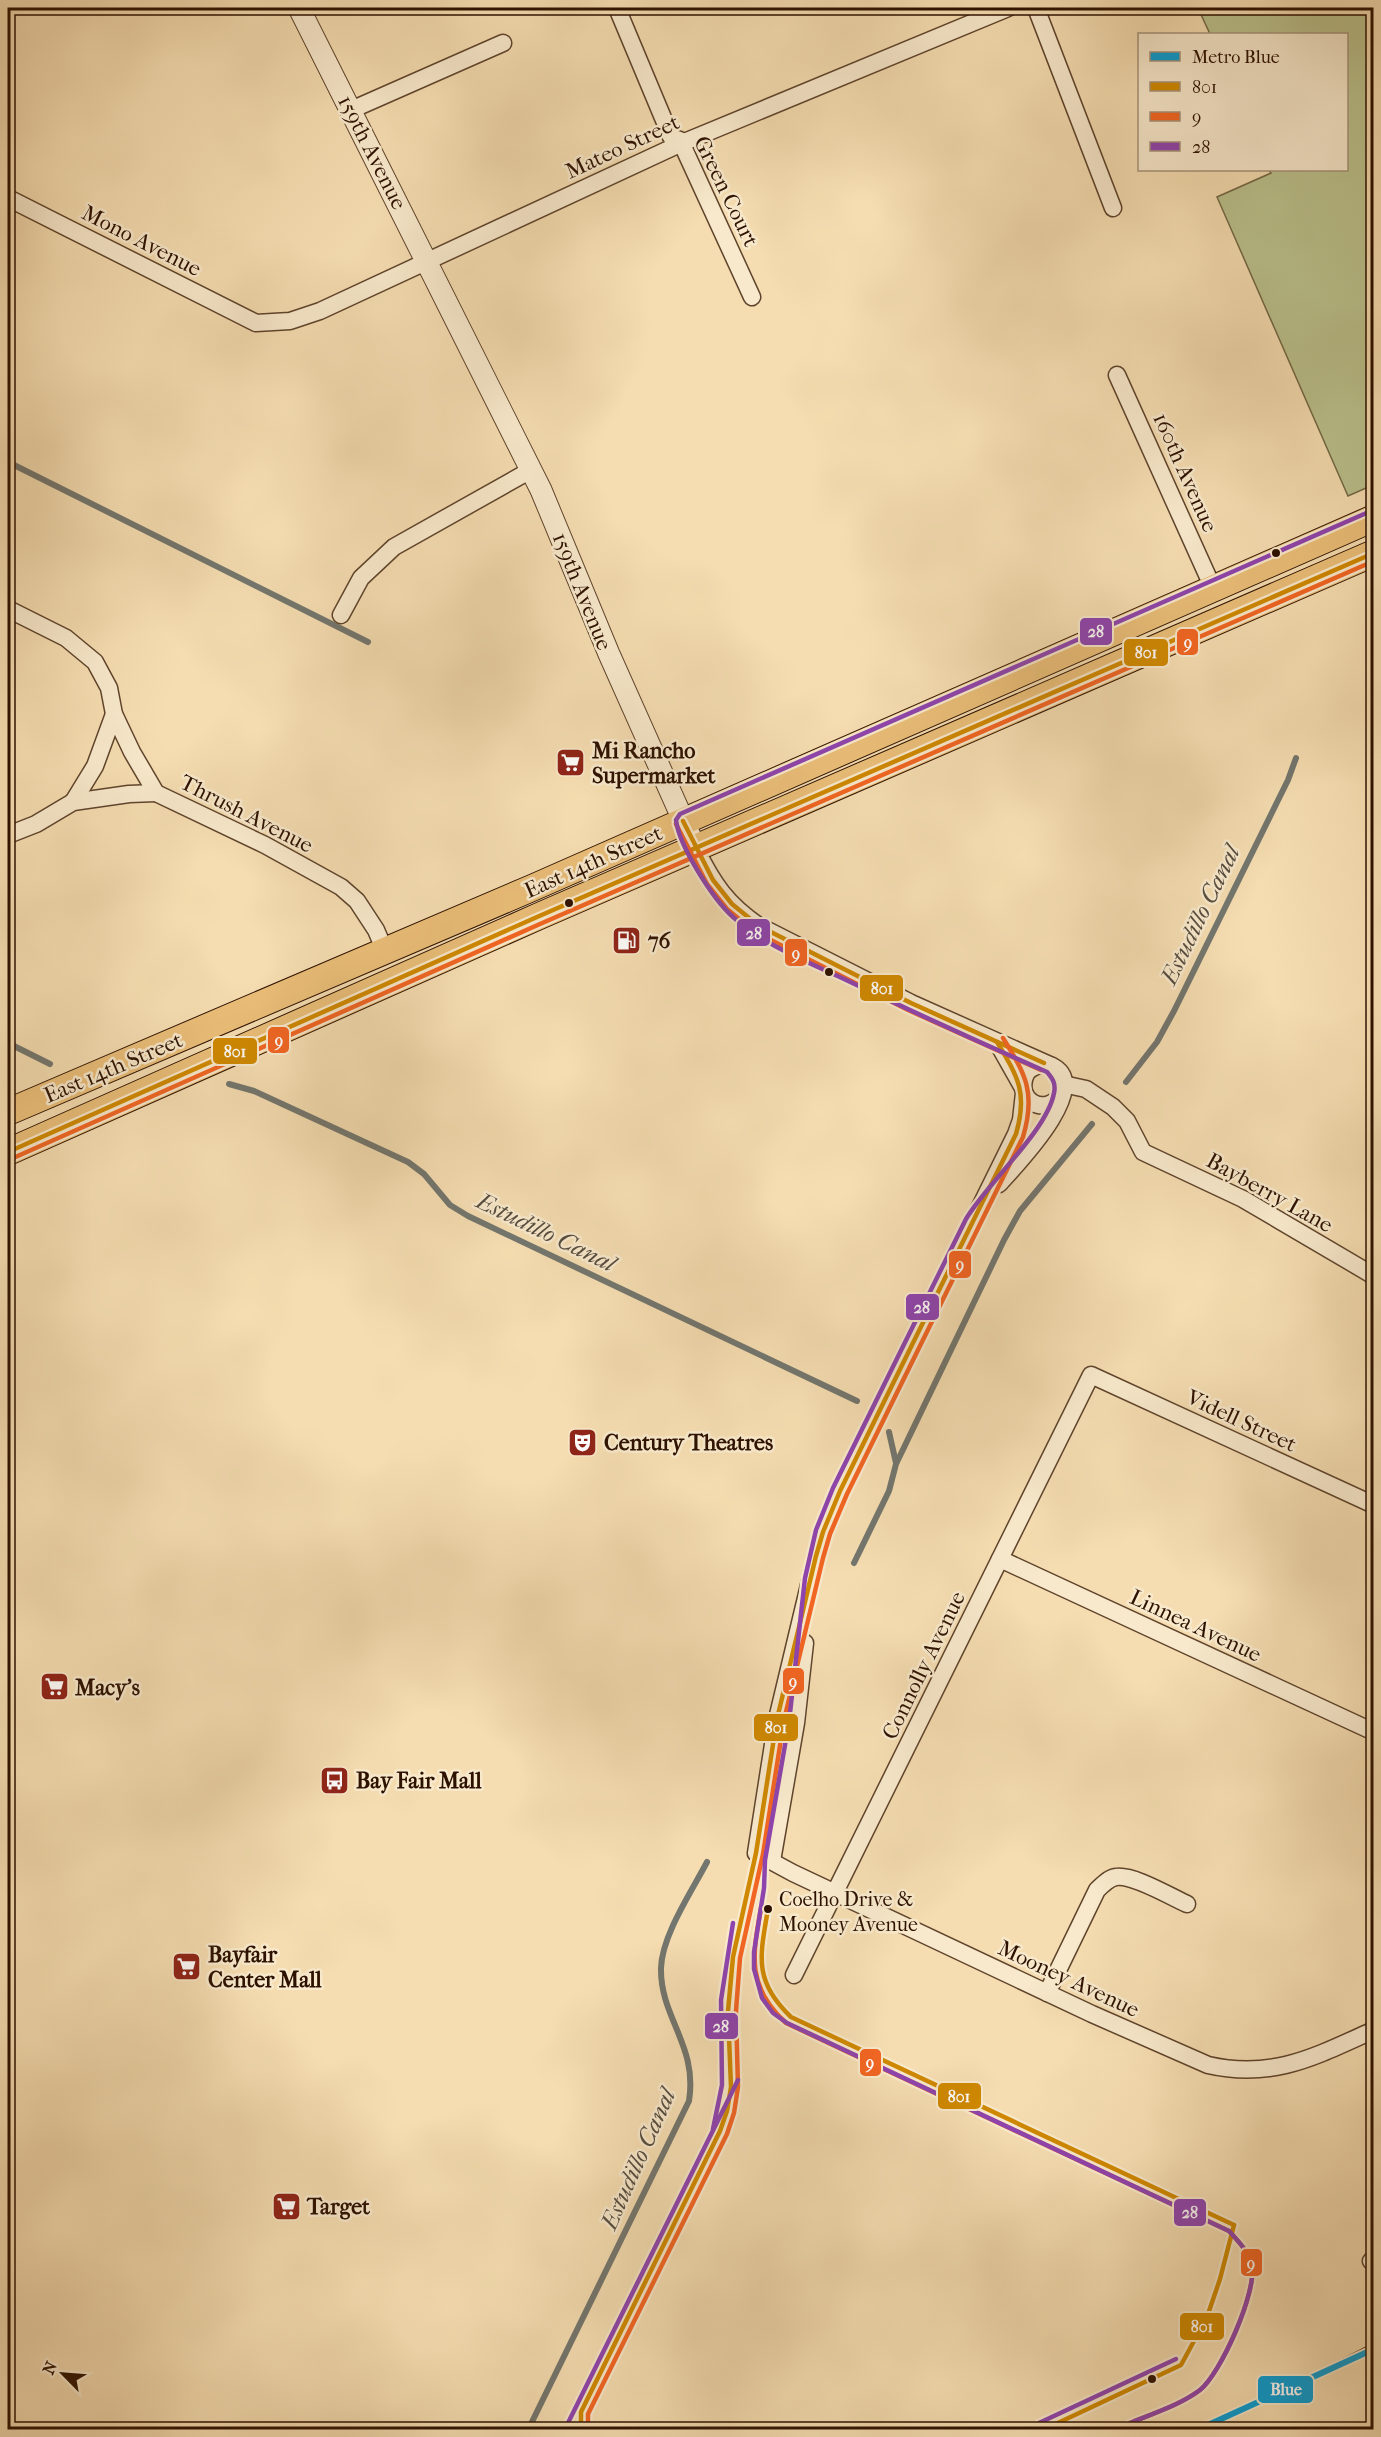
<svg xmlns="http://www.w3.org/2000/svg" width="1381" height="2437" viewBox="0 0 1381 2437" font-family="'IM FELL French Canon',serif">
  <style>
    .green { fill: #bac18d; stroke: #746946; stroke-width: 1.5 }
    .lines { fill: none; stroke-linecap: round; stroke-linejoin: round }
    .stream { stroke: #73766e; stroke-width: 6 }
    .minor-casing { stroke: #5f442c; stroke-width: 19 }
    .tertiary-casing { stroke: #5f442c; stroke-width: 23 }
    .primary-casing { stroke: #2d1100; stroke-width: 28 }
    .minor { stroke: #f8e9cc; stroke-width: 16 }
    .tertiary { stroke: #f8e9cc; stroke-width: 21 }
    .primary { stroke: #eabe78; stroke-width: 26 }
    .rail-casing { stroke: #2d1100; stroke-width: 7 }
    .rail { stroke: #f8e9cc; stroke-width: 4.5; stroke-dasharray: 14; stroke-linecap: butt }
    .bus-1-casing { stroke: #f8e9cc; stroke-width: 9 }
    .bus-2-casing { stroke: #f8e9cc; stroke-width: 9 }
    .bus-3-casing { stroke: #f8e9cc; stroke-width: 9 }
    .bus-1 { stroke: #cf8800; stroke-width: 4.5 }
    .bus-2 { stroke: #f26522; stroke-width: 4.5 }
    .bus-3 { stroke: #8e44ad; stroke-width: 4.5 }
    .metro-1-casing { stroke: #f8e9cc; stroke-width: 10 }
    .metro-1 { stroke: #049ed7; stroke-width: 6 }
    .bus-dot { fill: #2d1100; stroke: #f8e9cc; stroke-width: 2 }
    .labels { text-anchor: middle; stroke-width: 5; stroke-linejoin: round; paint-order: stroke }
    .bus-label { font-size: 20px; fill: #2d1100; stroke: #f8e9cc; text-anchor: start }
    .street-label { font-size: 22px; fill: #2d1100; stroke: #f8e9cc }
    .poi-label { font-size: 22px; font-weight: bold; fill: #2d1100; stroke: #f8e9cc; text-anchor: start }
    .water-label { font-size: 24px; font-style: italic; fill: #564c40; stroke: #f8e9cc }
    .line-badge { stroke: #f8e9cc; stroke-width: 2 }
    .badge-label { font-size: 16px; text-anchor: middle; font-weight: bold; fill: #fff }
  </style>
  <rect width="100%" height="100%" fill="#f5ddb1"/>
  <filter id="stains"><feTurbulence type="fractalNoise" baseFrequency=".00333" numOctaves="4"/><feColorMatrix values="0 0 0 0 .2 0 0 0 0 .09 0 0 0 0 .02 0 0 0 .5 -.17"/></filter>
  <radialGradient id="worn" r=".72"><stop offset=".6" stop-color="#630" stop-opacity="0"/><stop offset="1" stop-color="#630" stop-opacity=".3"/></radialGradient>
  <path class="green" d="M1198,8H1373V485L1348,496L1217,197L1271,173L1269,170H1346V34H1210Z"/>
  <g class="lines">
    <g class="stream">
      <path d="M8,462L368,642"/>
      <path d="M8,1043L50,1064"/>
      <path d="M1126,1082L1157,1042L1174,1011L1288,780L1296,758"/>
      <path d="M229,1084L254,1091L408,1162L424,1174L450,1205L468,1216L857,1401"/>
      <path d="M889,1432L896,1463"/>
      <path d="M854,1563L889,1491L896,1464L1004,1240L1020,1211L1092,1124"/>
      <path d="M528,2430L689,2101C698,2045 660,2018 661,1968C662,1935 692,1891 707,1862"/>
    </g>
    <defs>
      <g id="minor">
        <path d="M617,8L671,137L680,140L752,297"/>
        <path d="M1036,8L1113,208"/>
        <path d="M351,110L503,43"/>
        <path d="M8,198L256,323L290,321L320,311L682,143L1008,8"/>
        <path d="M1117,375L1213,588"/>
        <path d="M8,609L66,638L95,662L109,688L114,714L132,752L156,793L265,845L341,887L357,901L376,930L385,951"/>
        <path d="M341,615L361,578L394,547L531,470"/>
        <path d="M73,802L95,766L114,714"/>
        <path d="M8,835L36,824L73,802L129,794L156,793"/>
        <path d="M696,849C713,884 727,904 759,926L911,1003L1052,1066"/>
        <path d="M997,1042L1023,1088"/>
        <path d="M1063,1084L1086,1089L1113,1107L1127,1121L1143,1152L1243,1199L1374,1276"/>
        <path d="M1024,1093L1021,1120L1016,1134L840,1491L823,1532L816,1556L777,1719L756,1853L793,1873L1092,2014L1208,2065C1273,2080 1316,2056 1374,2030"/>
        <path d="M999,1184C1014,1167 1094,1086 1052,1066C1042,1062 1034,1066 1027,1072C1012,1100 1046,1119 1062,1093"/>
        <path d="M1000,1559L1374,1732"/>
        <path d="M772,1861L796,1723L805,1643"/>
        <path d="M794,1975L1091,1375L1374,1505"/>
        <path d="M1047,1993L1097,1890C1102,1885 1109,1878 1116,1877C1133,1874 1171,1897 1187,1904"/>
        <path d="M1371,2261L1374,2260"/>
      </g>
      <path id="tertiary" d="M299,8L541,490L609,654L696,849"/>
      <g id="primary">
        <path d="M8,1112L532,888L1374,518"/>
        <path d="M8,1152L537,917L1374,553"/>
      </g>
    </defs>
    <use href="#minor" class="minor-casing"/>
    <use href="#tertiary" class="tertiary-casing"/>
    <use href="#primary" class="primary-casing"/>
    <use href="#minor" class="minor"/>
    <use href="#tertiary" class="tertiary"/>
    <use href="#primary" class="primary"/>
    <defs>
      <path id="rail" d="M1331,2368L1374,2346"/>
    </defs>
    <use href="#rail" class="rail-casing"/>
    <use href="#rail" class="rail"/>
    <defs>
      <g id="bus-1">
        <path d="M683,821L713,880L732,904L759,926L911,1003L1044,1063"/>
        <path d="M8,1152L537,917L1374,553"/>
        <path d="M768,1909C760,1956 753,1981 791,2017L1234,2225"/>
        <path d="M581,2430V2412L720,2131L727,2111L731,2087L728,2011L733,1957L756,1853L777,1719L816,1556L823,1532L840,1491L1016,1134C1028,1093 1018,1077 997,1042"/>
        <path d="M1043,2430L1181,2365L1207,2317L1220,2279L1234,2225"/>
      </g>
      <g id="bus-2">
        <path d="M676,824L707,884L727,909L755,932L908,1010L1041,1070"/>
        <path d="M11,1159L540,924L1374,561"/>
        <path d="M761,1908C752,1957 747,1987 786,2023L1229,2231C1238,2241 1249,2252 1252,2265C1257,2292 1221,2373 1200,2390C1180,2405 1154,2413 1130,2423"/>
        <path d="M588,2430V2414L727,2134L734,2113L738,2087L736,2011L740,1958L763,1854L784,1720L823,1558L830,1534L847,1494L1023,1137C1036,1093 1026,1075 1003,1038"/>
      </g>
      <g id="bus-3">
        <path d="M713,2129L722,2085L721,2000L733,1923"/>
        <path d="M1039,2423L1176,2359"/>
        <path d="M1130,2423C1154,2413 1180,2405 1200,2390C1221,2373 1257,2292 1252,2265C1249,2252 1238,2241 1229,2231L787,2023L773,2013L762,1998L754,1969V1952L764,1888L765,1860L789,1722L805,1578L816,1530L833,1488L966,1219C987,1183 1047,1131 1054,1093C1056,1084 1053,1079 1047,1072C979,1042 911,1011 844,979C806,961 764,945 733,917C713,899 679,846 676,820L680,814L1371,511"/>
        <path d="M566,2427L738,2080"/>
      </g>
    </defs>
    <use href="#bus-1" class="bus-1-casing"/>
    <use href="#bus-2" class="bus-2-casing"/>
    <use href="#bus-3" class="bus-3-casing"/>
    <use href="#bus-1" class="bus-1"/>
    <use href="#bus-2" class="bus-2"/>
    <use href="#bus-3" class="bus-3"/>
    <defs>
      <path id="metro-1" d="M1197,2430L1374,2349"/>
    </defs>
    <use href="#metro-1" class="metro-1-casing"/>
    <use href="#metro-1" class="metro-1"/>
  </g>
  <defs>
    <symbol id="supermarket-square" viewBox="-11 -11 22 22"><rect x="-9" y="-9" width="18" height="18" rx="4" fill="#8f2418" stroke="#f8e9cc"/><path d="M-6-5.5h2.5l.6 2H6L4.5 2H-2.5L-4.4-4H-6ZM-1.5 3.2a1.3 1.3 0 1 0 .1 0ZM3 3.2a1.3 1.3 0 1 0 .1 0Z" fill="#fff"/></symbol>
    <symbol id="fuel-square" viewBox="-11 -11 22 22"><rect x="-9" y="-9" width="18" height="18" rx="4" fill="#8f2418" stroke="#f8e9cc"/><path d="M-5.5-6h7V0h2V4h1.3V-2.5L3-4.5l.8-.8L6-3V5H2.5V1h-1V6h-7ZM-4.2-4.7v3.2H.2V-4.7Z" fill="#fff"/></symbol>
    <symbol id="theatre-square" viewBox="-11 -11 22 22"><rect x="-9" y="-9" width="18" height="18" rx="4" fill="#8f2418" stroke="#f8e9cc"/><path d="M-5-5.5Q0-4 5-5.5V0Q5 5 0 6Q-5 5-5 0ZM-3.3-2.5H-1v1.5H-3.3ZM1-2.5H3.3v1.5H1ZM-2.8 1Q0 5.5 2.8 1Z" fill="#fff"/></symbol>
    <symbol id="bus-square" viewBox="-11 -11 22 22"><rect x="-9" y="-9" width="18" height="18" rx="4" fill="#8f2418" stroke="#f8e9cc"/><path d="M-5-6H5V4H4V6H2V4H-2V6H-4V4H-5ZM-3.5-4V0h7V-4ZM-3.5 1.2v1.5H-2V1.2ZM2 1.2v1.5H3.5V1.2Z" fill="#fff"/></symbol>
  </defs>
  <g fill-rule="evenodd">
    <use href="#supermarket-square" x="554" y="746" width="33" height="33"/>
    <use href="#fuel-square" x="610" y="924" width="33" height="33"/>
    <use href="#theatre-square" x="566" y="1426" width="33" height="33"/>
    <use href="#supermarket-square" x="38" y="1670" width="33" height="33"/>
    <use href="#bus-square" x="318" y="1764" width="33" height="33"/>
    <use href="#supermarket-square" x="170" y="1950" width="33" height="33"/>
    <use href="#supermarket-square" x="270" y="2190" width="33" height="33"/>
  </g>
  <g class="bus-dot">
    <circle cx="1276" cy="553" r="5"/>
    <circle cx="569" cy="903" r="5"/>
    <circle cx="829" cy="972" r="5"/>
    <circle cx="768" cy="1909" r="5"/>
    <circle cx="1152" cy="2379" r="5"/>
  </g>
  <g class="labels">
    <g class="bus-label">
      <text x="779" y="1906">Coelho Drive &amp;<tspan x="779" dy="25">Mooney Avenue</tspan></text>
    </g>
    <g class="street-label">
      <text transform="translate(622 146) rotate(-25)" y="8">Mateo Street</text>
      <text transform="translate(373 152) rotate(63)" y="8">159th Avenue</text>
      <text transform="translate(727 191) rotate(64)" y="8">Green Court</text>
      <text transform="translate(142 240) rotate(27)" y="8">Mono Avenue</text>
      <text transform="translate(1186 472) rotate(66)" y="8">160th Avenue</text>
      <text transform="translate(583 591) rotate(68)" y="8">159th Avenue</text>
      <text transform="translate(247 813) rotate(27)" y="8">Thrush Avenue</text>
      <text transform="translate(593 861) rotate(-24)" y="8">East 14th Street</text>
      <text transform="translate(113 1067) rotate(-23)" y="8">East 14th Street</text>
      <text transform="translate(1270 1192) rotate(29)" y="8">Bayberry Lane</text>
      <text transform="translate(1242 1420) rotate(25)" y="8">Videll Street</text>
      <text transform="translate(1196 1625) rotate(25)" y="8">Linnea Avenue</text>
      <text transform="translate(923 1665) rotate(-64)" y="8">Connolly Avenue</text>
      <text transform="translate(1069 1978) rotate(25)" y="8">Mooney Avenue</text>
    </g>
    <g class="poi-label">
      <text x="592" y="758">Mi Rancho<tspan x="592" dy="25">Supermarket</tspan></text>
      <text x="648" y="948">76</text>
      <text x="604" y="1450">Century Theatres</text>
      <text x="75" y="1695">Macy's</text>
      <text x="356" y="1788">Bay Fair Mall</text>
      <text x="208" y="1962">Bayfair<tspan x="208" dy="25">Center Mall</tspan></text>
      <text x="307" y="2214">Target</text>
    </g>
    <g class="water-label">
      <text transform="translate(1200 915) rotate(-64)" y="8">Estudillo Canal</text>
      <text transform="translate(546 1232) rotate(26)" y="8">Estudillo Canal</text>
      <text transform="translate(638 2159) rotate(-66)" y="8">Estudillo Canal</text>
    </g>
  </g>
  <g class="line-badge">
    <rect x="1079" y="617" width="34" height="29" rx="6" fill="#8e44ad"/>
    <rect x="1176" y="628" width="23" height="28" rx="6" fill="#f26522"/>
    <rect x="1123" y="638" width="46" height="29" rx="6" fill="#cf8800"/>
    <rect x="736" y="918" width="35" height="29" rx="6" fill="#8e44ad"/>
    <rect x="784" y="938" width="24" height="29" rx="6" fill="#f26522"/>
    <rect x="859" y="974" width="45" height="28" rx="6" fill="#cf8800"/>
    <rect x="267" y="1026" width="23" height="28" rx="6" fill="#f26522"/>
    <rect x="212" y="1037" width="46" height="28" rx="6" fill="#cf8800"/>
    <rect x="948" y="1250" width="24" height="29" rx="6" fill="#f26522"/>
    <rect x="905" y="1293" width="35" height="28" rx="6" fill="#8e44ad"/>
    <rect x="782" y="1667" width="23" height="28" rx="6" fill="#f26522"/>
    <rect x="753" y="1713" width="46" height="29" rx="6" fill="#cf8800"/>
    <rect x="704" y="2012" width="35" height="28" rx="6" fill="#8e44ad"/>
    <rect x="859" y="2048" width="23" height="29" rx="6" fill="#f26522"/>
    <rect x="937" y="2082" width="45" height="28" rx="6" fill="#cf8800"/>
    <rect x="1173" y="2198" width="34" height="29" rx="6" fill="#8e44ad"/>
    <rect x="1240" y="2248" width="23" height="29" rx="6" fill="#f26522"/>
    <rect x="1179" y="2312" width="46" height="29" rx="6" fill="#cf8800"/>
    <rect x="1257" y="2375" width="57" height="29" rx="6" fill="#049ed7"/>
  </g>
  <g class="badge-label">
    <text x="1096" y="637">28</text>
    <text x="1188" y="648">9</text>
    <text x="1146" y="658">801</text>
    <text x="754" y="939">28</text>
    <text x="796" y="959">9</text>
    <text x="882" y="994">801</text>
    <text x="279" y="1046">9</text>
    <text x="235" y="1057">801</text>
    <text x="960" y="1270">9</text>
    <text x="922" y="1313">28</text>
    <text x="793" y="1687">9</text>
    <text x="776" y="1733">801</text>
    <text x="721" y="2032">28</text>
    <text x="870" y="2068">9</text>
    <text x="959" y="2102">801</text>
    <text x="1190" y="2218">28</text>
    <text x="1251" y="2269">9</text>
    <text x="1202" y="2332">801</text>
    <text x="1286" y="2395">Blue</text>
  </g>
  <rect width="1381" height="2437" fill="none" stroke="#f5ddb1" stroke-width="30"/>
  <rect x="9" y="9" width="1363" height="2419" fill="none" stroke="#2d1100" stroke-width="3"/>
  <rect x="15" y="15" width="1351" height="2407" fill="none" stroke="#2d1100" stroke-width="1.5"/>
  <rect x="1138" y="33" width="210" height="138" fill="#f8e9cc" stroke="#a7937a" stroke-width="1.5"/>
  <rect x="1150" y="52" width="30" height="9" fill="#049ed7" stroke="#a7937a" stroke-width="1.5"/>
  <text x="1192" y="63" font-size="18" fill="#2d1100">Metro Blue</text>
  <rect x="1150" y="82" width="30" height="9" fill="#cf8800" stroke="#a7937a" stroke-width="1.5"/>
  <text x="1192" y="93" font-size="18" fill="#2d1100">801</text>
  <rect x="1150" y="112" width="30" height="9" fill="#f26522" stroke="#a7937a" stroke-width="1.5"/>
  <text x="1192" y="123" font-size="18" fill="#2d1100">9</text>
  <rect x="1150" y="142" width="30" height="9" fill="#8e44ad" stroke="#a7937a" stroke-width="1.5"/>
  <text x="1192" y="153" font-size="18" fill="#2d1100">28</text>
  <g transform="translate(63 2374) rotate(295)" stroke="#f8e9cc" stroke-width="4.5" paint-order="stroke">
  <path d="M0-4.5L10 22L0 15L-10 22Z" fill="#2d1100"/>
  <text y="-9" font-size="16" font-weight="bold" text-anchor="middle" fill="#2d1100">N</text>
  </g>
  <rect width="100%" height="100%" filter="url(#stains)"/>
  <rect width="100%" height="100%" fill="url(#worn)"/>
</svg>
